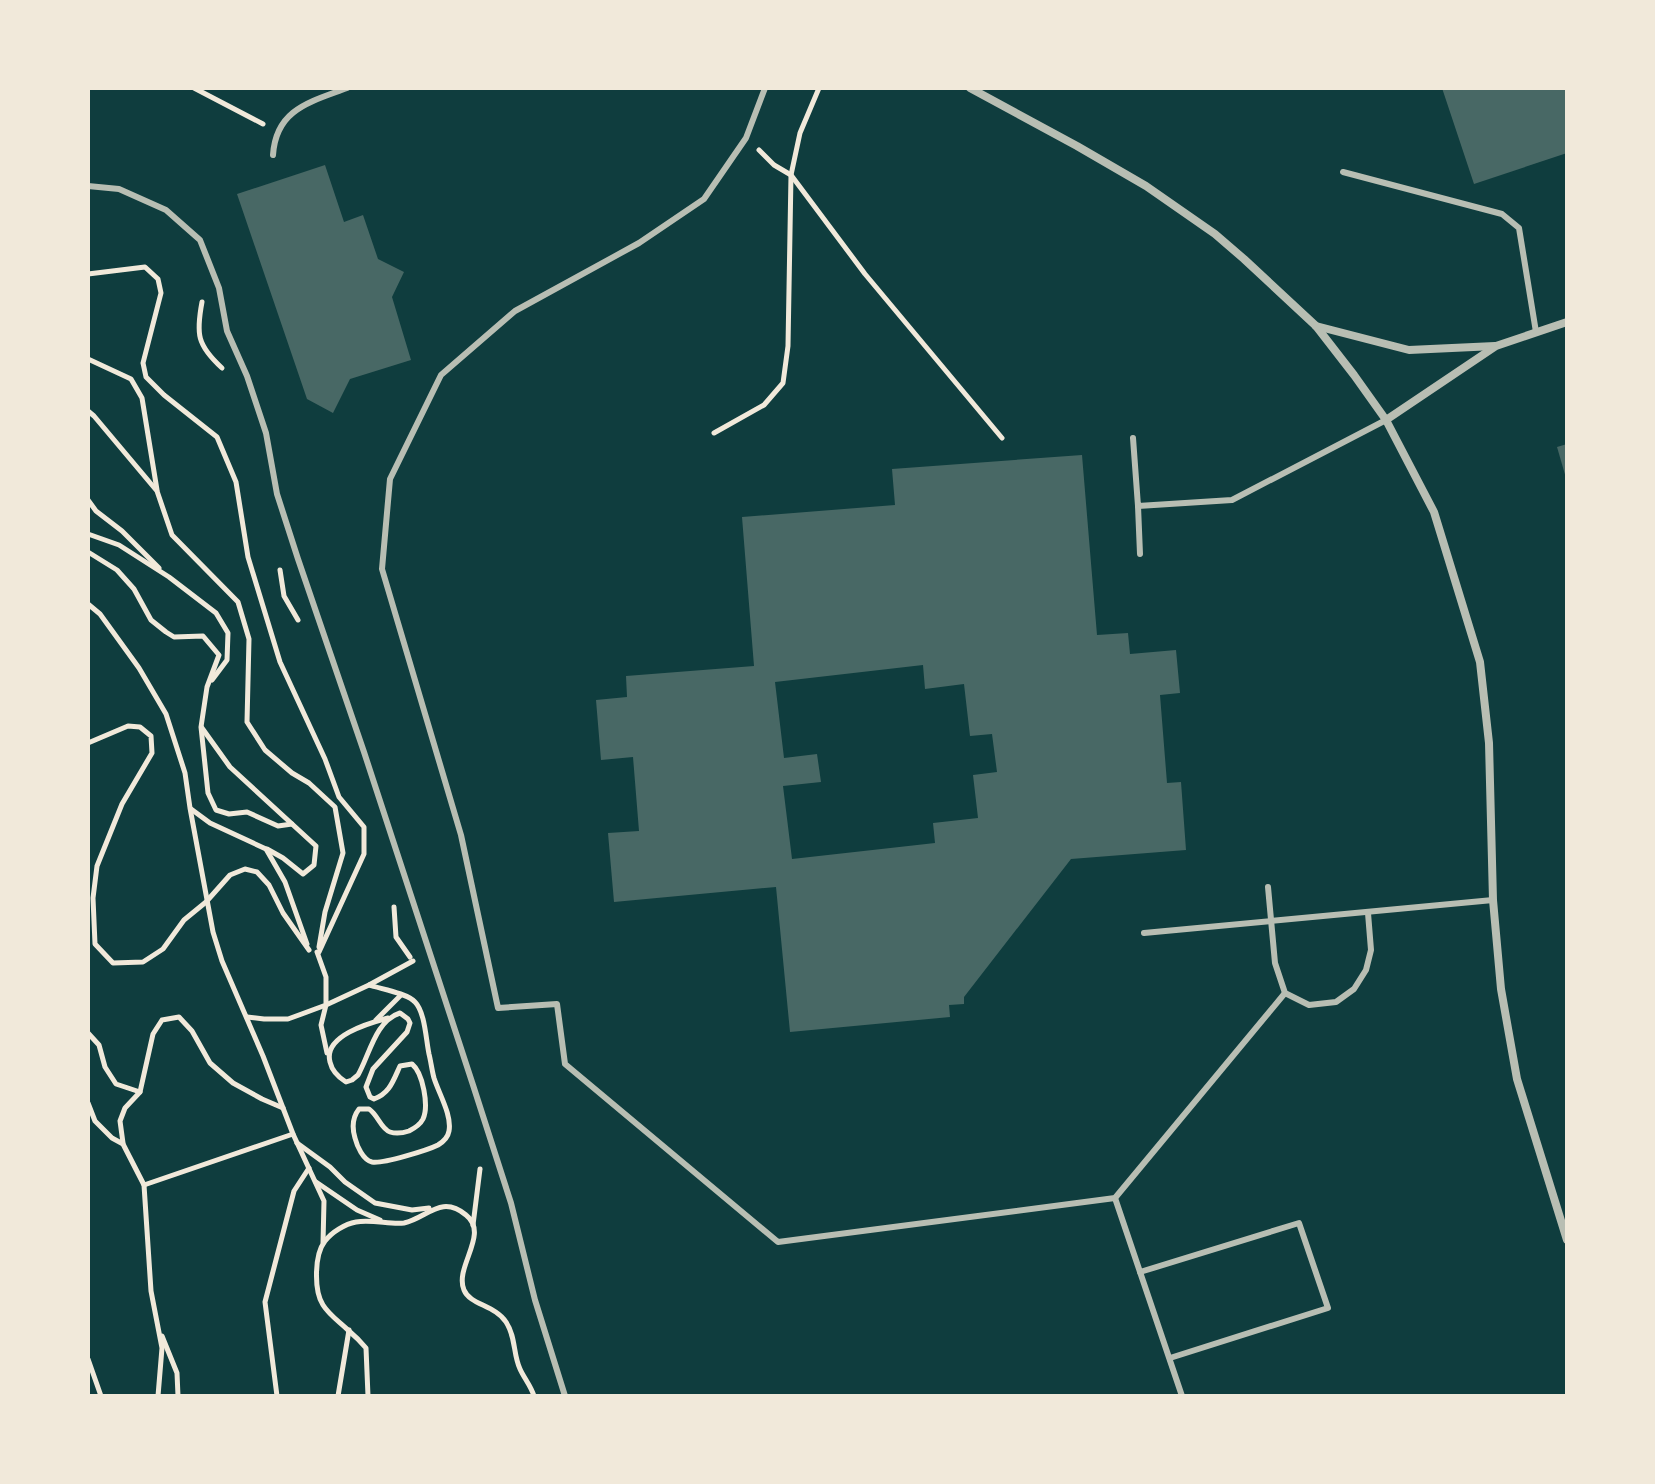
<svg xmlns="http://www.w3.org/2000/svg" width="1655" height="1484" viewBox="0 0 1655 1484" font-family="Helvetica,sans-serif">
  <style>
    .building { fill: #486865; fill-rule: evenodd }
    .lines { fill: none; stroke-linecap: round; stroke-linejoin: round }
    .path { stroke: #f1e9da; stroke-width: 5 }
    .service { stroke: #b8beb3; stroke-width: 6 }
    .minor { stroke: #b8beb3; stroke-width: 8 }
  </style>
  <rect width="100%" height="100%" fill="#0f3d3e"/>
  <g class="building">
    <path d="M1442,88H1567V153L1474,184Z"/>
    <path d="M325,165L344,222L363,215L378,259L404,272L392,297L411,360L350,379L333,413L307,399L237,194Z"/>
    <path d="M1567,444V478H1566L1557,447Z"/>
    <path d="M1082,455L1097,635L1128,633L1130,654L1176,650L1180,693L1160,695L1167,783L1181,782L1186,850L1071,859L964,997V1004L949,1005L950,1017L790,1032L776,887L614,902L608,833L639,831L633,757L601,760L596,700L627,697L626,676L754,666L742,517L895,505L892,469ZM923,665L925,689L964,684L970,736L992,734L997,772L973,775L978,818L933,823L935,843L792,859L783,786L821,782L817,754L784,758L775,682Z"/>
  </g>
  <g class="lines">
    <g class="path">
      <path d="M194,88L263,124"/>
      <path d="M759,150L774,165L791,175L865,274L1002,438"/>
      <path d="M88,274L145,267L158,279L161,293L143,363L146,377L164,395L217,437L236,482L248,557L280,662L325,759L339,797L364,827V854L319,952"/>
      <path d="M202,302C196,334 197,345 222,368"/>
      <path d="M88,359L131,379L142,398L157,490"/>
      <path d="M88,411L94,416L157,491L172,535L238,602L249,639L247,722L265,750L292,773L309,783L335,807L343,853L325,912L319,947"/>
      <path d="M714,433L764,405L783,383L788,346L791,175L800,133L819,88"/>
      <path d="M88,500L96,511L122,531L159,568"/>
      <path d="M88,534L119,545L169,577L216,613L228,633L227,660L212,680"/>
      <path d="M88,552L117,570L134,589L151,620L166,632L174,637L203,636L219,655L207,687L201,727L208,793L216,810L229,814L247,812L278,826L292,824"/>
      <path d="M280,570L284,596L298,620"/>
      <path d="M88,604L100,614L139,668L166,714L185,773L190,808L213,932L222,961L263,1056L293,1134L324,1201L323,1243"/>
      <path d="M202,728L230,767L316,846L314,865L303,874L283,858L267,849"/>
      <path d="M88,743L128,726L140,727L151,736L152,753L122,804L97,866L93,898L95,944L113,963L143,962L163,949L184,920L206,902L230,875L245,869L257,872L269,885L283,913L309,950"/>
      <path d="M191,809L210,823L266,849L285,882L307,944"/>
      <path d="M394,907L396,937L410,957"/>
      <path d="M369,985C381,989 407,993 415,1002C425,1012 426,1040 429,1054C431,1062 432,1071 434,1078C439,1094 452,1115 449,1131C448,1137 443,1142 438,1145C428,1150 383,1164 372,1162C363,1160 357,1146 355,1138C352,1128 352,1118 359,1109H369C378,1115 381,1129 390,1132C396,1134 403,1133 409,1131C415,1128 420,1125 423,1119C429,1106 423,1073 412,1064L400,1066C393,1081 390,1093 374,1099L370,1097L366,1087L373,1069L407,1032L410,1023L408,1019L400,1013C375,1021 370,1054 358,1075L352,1080L346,1082C338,1077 332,1071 330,1062C323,1036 369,1023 388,1018"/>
      <path d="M247,1017L264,1019H288L326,1005V977L317,952"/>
      <path d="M376,1020L401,995"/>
      <path d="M88,1033L99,1045L105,1067L116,1084L140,1092"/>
      <path d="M327,1053L321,1025L326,1005L369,985L413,961"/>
      <path d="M88,1103L95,1121L112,1138L123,1144L144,1185L151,1291L162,1348L158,1396"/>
      <path d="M123,1143L120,1121L125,1108L140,1092L153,1034L162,1020L179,1017L192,1031L210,1063L233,1083L262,1099L283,1108"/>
      <path d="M297,1143L330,1167L345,1182L375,1203L412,1210L429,1208"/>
      <path d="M316,1182L357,1210L380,1220"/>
      <path d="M144,1185L293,1134"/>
      <path d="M473,1225L480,1169"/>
      <path d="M162,1336L177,1373L178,1396"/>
      <path d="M88,1359L101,1396"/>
      <path d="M277,1396L265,1302L294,1191L309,1168"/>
      <path d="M338,1396L349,1330"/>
      <path d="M368,1396L366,1348C361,1342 355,1336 349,1331C340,1322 330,1316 323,1305C314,1291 314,1255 325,1241C332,1232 345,1224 356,1222C372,1219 391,1225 404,1223C427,1218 441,1194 466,1215C490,1234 454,1267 464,1290C470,1305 495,1305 506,1322C516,1337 513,1354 520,1369C524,1378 531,1386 534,1396"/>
    </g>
    <g class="service">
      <path d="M765,88L746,138L704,199L639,243L515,311L441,375L390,479L382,569L461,835L498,1008L557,1004L565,1064L778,1242L1115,1198L1285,993"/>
      <path d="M273,155C276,109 310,102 347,88"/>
      <path d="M1343,172L1502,214L1519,228L1536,332"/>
      <path d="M88,186L119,189L166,210L200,240L219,288L227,331L247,376L266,433L277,494L298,559L364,752L473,1085L511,1203L535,1300L565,1396"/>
      <path d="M1133,438L1138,506L1232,500L1386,420"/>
      <path d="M1138,506L1140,554"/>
      <path d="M1268,887L1275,963L1285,993L1309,1005L1336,1002L1354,989L1366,970L1371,950L1368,913"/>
      <path d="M1144,933L1493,900"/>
      <path d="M1115,1198L1182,1396"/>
      <path d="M1140,1272L1299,1223L1328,1308L1170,1358"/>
    </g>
    <g class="minor">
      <path d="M970,88L1077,146L1146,186L1215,234L1244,259L1316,326L1354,375L1386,420L1434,512L1480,662L1489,743L1493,900L1501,989L1517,1079L1567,1240"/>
      <path d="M1316,326L1409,350L1495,346"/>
      <path d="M1386,420L1496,346L1567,322"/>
    </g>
  </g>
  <rect width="1655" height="1484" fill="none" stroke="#f1e9da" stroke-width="180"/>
</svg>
